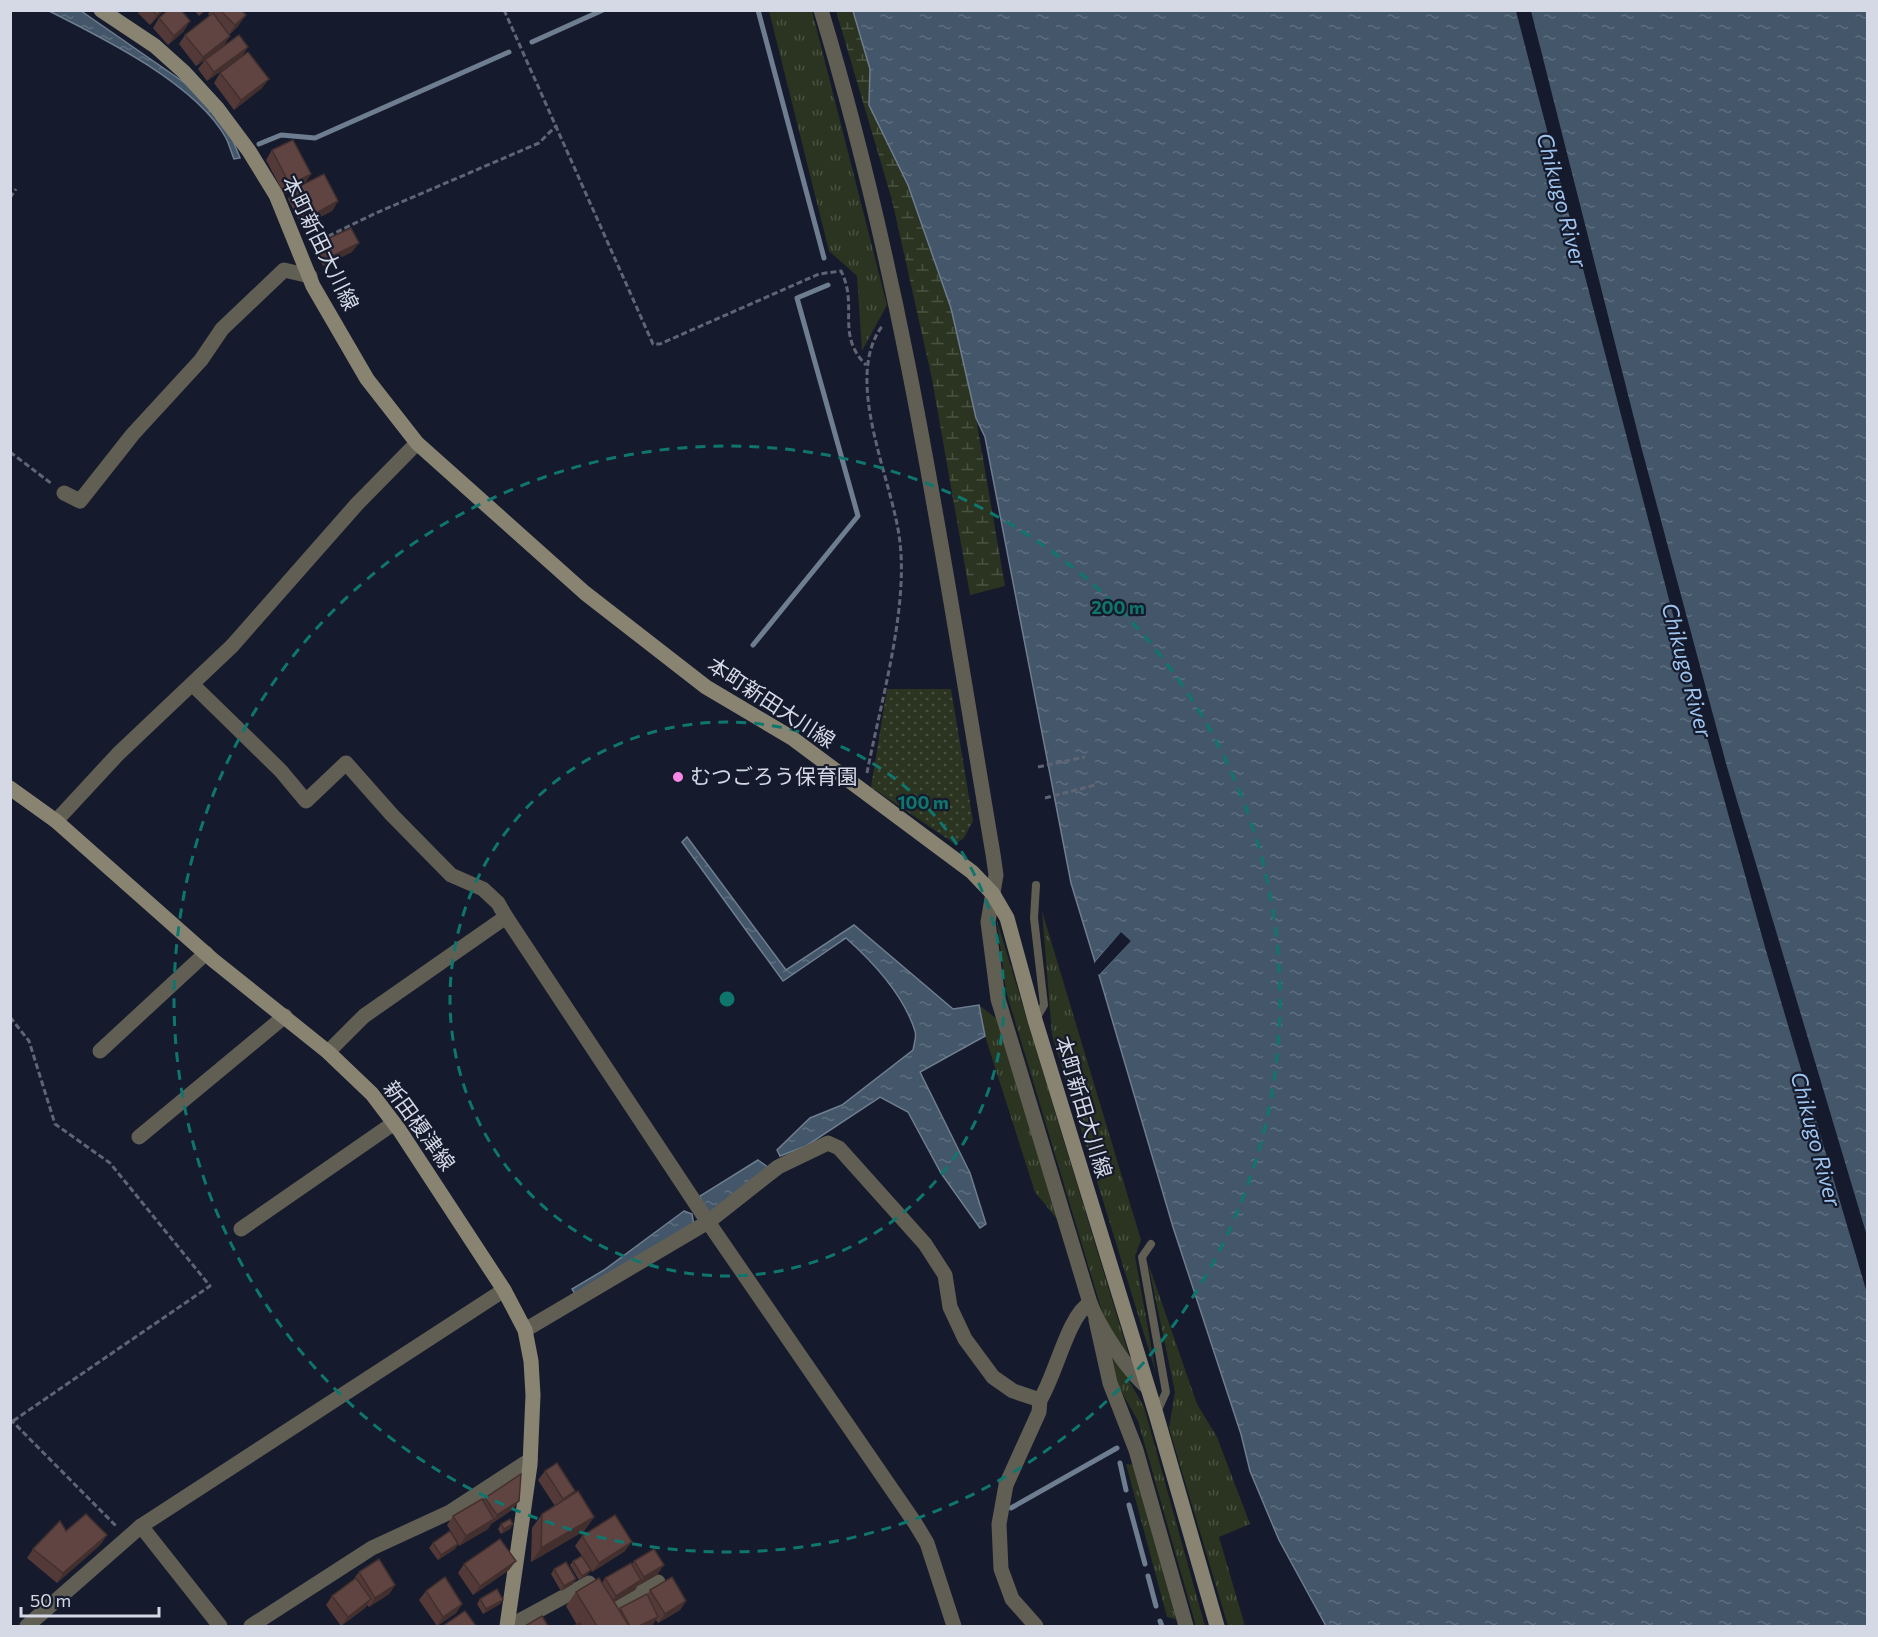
<svg xmlns="http://www.w3.org/2000/svg" width="1878" height="1637" viewBox="0 0 1878 1637" font-family="Commissioner,'Noto Sans JP',sans-serif">
  <style>
    .grass { fill: url(#grass-tufts) }
    .wetland { fill: url(#wetland-marsh) }
    .park { fill: url(#park-dots) }
    .water { fill: url(#water-ripples); stroke: #6e7d8f; stroke-width: 1.5 }
    .pier { fill: #151b2d }
    .lines { fill: none; stroke-linecap: round; stroke-linejoin: round }
    .stream { stroke: #6e7d8f; stroke-width: 5 }
    .path { stroke: #606575; stroke-width: 3; stroke-dasharray: 6 3; stroke-linecap: butt }
    .service { stroke: #615e53; stroke-width: 8 }
    .minor { stroke: #615e53; stroke-width: 15 }
    .secondary { stroke: #898472; stroke-width: 15 }
    .wall { fill: #533a38 }
    .shaded-wall { fill: #43302e }
    .building { fill: #604441; stroke: #43302e; stroke-width: 1.5 }
    .ring { fill: none; stroke: #0f766e; stroke-width: 3; stroke-dasharray: 10 8 }
    .poi-dot { fill: #fa87e6; stroke: #151b2d; stroke-width: 2 }
    .labels { text-anchor: middle; stroke-width: 4.5; stroke-linejoin: round; paint-order: stroke }
    .street-label { font-size: 21px; fill: #d4d9e5; stroke: #151b2d }
    .poi-label { font-size: 21px; fill: #d4d9e5; stroke: #151b2d; text-anchor: start }
    .water-label { font-size: 22px; font-style: italic; fill: #9fc4ed; stroke: #151b2d }
    .centre { fill: #0f766e; stroke: #151b2d; stroke-width: 3 }
    .ring-label { font-size: 18px; text-anchor: middle; font-weight: bold; fill: #0f766e; stroke: #151b2d; stroke-width: 4.5; stroke-linejoin: round; paint-order: stroke }
  </style>
  <defs>
    <pattern id="grass-tufts" width="24" height="20" patternUnits="userSpaceOnUse" patternTransform="scale(1.5)"><rect width="24" height="20" fill="#2b3420"/><path d="M3 7l-1-3M5 7V3M7 7l1-3M15 17l-1-3M17 17v-4M19 17l1-3" fill="none" stroke="#495140"/></pattern>
    <pattern id="wetland-marsh" width="20" height="14" patternUnits="userSpaceOnUse" patternTransform="scale(1.5)"><rect width="20" height="14" fill="#2b3420"/><path d="M1 5h8M5 5V1M11 12h8M15 12V8" fill="none" stroke="#495140"/></pattern>
    <pattern id="park-dots" width="8" height="8" patternUnits="userSpaceOnUse" patternTransform="scale(1.5)"><rect width="8" height="8" fill="#2b3420"/><path d="M2 2h.1M6 6h.1" fill="none" stroke="#495140" stroke-width="1.8" stroke-linecap="round"/></pattern>
    <pattern id="water-ripples" width="26" height="14" patternUnits="userSpaceOnUse" patternTransform="scale(1.5)"><rect width="26" height="14" fill="#43566a"/><path d="M2 4q2-2 4 0t4 0M15 11q2-2 4 0t4 0" fill="none" stroke="#5d6e7f"/></pattern>
  </defs>
  <rect width="100%" height="100%" fill="#151b2d"/>
  <g class="grass">
    <path d="M769,11H812L887,305L862,351L857,276L829,251Z"/>
    <path d="M1042,911L1141,1240L1135,1256L1156,1373L1052,1035Z"/>
    <path d="M997,921L1131,1362L1104,1318L1006,991Z"/>
    <path d="M979,1005L997,1019L1061,1224L1035,1192L985,1036Z"/>
    <path d="M1148,1263L1197,1404L1217,1437L1250,1524L1219,1537L1245,1626H1228L1169,1428L1175,1392Z"/>
    <path d="M1107,1342L1144,1407L1205,1626H1196L1138,1421L1116,1382Z"/>
    <path d="M1126,1464L1134,1465L1176,1619L1167,1617Z"/>
  </g>
  <path class="wetland" d="M836,11H853L870,69L869,105L908,185L951,308L976,418L1005,586L970,595L932,379L892,200Z"/>
  <path class="park" d="M887,689H951L973,821L964,838L955,844L871,787Z"/>
  <g class="water">
    <path d="M49,11H81L195,90L229,131L240,158L234,159C231,152 229,144 226,138C196,84 103,38 49,11Z"/>
    <path d="M853,11H1867V1626H1326L1279,1540L1250,1471L1241,1434L1173,1227L1099,975L1130,941L1121,933L1095,962L1071,883L985,437L976,418L951,308L908,185L869,105L870,69Z"/>
    <path d="M687,837L786,970L854,925L953,1009L979,1005L985,1036L920,1072L970,1173L986,1224L980,1228L941,1173L908,1112L880,1097L806,1146L780,1156L777,1150L810,1118L842,1105L913,1050C914,1044 917,1037 915,1031C904,996 873,962 846,938L783,981L682,842Z"/>
    <path d="M758,1160L769,1168L710,1213L703,1206L700,1196Z"/>
    <path d="M684,1211L692,1214L694,1226L579,1300L572,1289L604,1270Z"/>
  </g>
  <g class="pier">
    <path d="M1516,11H1531L1641,446L1727,767L1867,1236V1293L1765,947L1672,611Z"/>
    <path d="M1121,932L1131,941L1099,975L1098,972L1126,941L1122,937L1096,965L1095,962Z"/>
  </g>
  <g class="lines">
    <g class="stream">
      <path d="M758,10L824,258"/>
      <path d="M532,42L603,10"/>
      <path d="M259,144L281,135L315,138L509,52"/>
      <path d="M753,645L858,516L797,298L828,285"/>
      <path d="M1120,1463L1126,1490"/>
      <path d="M1129,1505L1145,1564"/>
      <path d="M1011,1508L1117,1448"/>
      <path d="M1148,1576L1156,1606"/>
      <path d="M1160,1621L1162,1626"/>
    </g>
    <g class="path">
      <path d="M504,10L653,344H660L819,274L841,271C859,306 835,334 866,365"/>
      <path d="M10,198L16,189"/>
      <path d="M312,244L376,213L539,143L557,125"/>
      <path d="M10,452L52,484"/>
      <path d="M1038,767L1085,757"/>
      <path d="M867,773C880,705 908,611 900,543C894,482 841,379 883,325"/>
      <path d="M1045,798L1095,785"/>
      <path d="M10,1017L29,1041L55,1124L110,1163L210,1286L13,1421"/>
      <path d="M10,1419L116,1526"/>
    </g>
    <g class="service">
      <path d="M1036,1019L1044,1005L1034,918L1036,885"/>
      <path d="M1151,1244L1142,1257L1166,1392L1157,1412"/>
    </g>
    <g class="minor">
      <path d="M821,10C905,286 945,571 993,854L996,875L988,922L998,999L1090,1303"/>
      <path d="M64,493L80,501L133,434L201,360L222,329L284,270L310,276"/>
      <path d="M192,684L281,771L306,801L346,763L392,815L451,875L483,889L498,903L506,917"/>
      <path d="M56,821L118,754L232,646L357,504L417,443"/>
      <path d="M100,1051L206,953"/>
      <path d="M328,1052L364,1016L506,917L708,1222L915,1523L927,1543L954,1626"/>
      <path d="M139,1137L285,1016"/>
      <path d="M241,1229L394,1123"/>
      <path d="M1096,1320L1110,1383L1136,1450L1186,1626"/>
      <path d="M525,1330L708,1222L778,1167L828,1143L839,1148L925,1244L945,1275L950,1307L965,1339L993,1377L1013,1391L1040,1400L1039,1412L1006,1485L999,1524L1001,1569L1012,1599L1036,1626"/>
      <path d="M1040,1400C1056,1375 1068,1315 1090,1303C1099,1327 1127,1370 1147,1387"/>
      <path d="M141,1526L220,1626"/>
      <path d="M27,1626L141,1526L504,1290"/>
      <path d="M251,1626L372,1548L450,1512L530,1460"/>
      <path d="M510,1626L589,1583L607,1612L658,1582"/>
    </g>
    <g class="secondary">
      <path d="M101,10L155,46L184,72L217,108L249,151L276,195L313,286L367,379L417,443L585,593L706,687L792,738L972,872L993,894L1007,918L1035,1020L1156,1414L1217,1626"/>
      <path d="M10,788L56,821L213,960L328,1052L372,1094L400,1131L504,1290L525,1330L531,1361L533,1395L530,1465L507,1626"/>
    </g>
  </g>
  <g class="wall">
    <path d="M140,10H164L150,25L138,13Z"/>
    <path d="M194,10H206L199,16Z"/>
    <path d="M211,10H241L239,25L229,35L230,36L224,45L205,60L248,47L242,56L207,81L198,69L205,60L196,66L179,44L185,35L210,16L208,14Z"/>
    <path d="M159,18L184,31L168,45L153,28Z"/>
    <path d="M220,73L262,88L234,110L214,83Z"/>
    <path d="M272,150L311,174L304,184L284,194L266,160Z"/>
    <path d="M294,189L338,201L332,211L302,226L288,199Z"/>
    <path d="M323,241L352,252L323,266L316,251Z"/>
    <path d="M545,1471L573,1494L594,1517L584,1531L531,1562L532,1528L542,1514L555,1506L538,1480Z"/>
    <path d="M485,1498L519,1501L512,1510L491,1524L488,1529L459,1546L458,1544L455,1549L438,1560L429,1548L433,1543H458L447,1525L453,1516L483,1501Z"/>
    <path d="M501,1524H513L510,1529L501,1534L498,1529Z"/>
    <path d="M66,1531L107,1535L100,1545L57,1583L27,1558L33,1549Z"/>
    <path d="M582,1536L625,1551L592,1572L582,1556L591,1570L587,1575L579,1580L570,1565L573,1561L582,1556L575,1546Z"/>
    <path d="M634,1561L657,1575L637,1586L635,1590L614,1602L619,1611L620,1608L647,1595L650,1590L686,1601L680,1610L658,1623L656,1620L650,1626H574L577,1625L566,1606L576,1592L602,1583L605,1578L632,1564Z"/>
    <path d="M464,1564L509,1570L473,1595L458,1573Z"/>
    <path d="M554,1569L573,1584L561,1591L551,1574Z"/>
    <path d="M359,1572L395,1585L389,1594L369,1607L367,1605L365,1608L341,1626L326,1605L332,1596L352,1581Z"/>
    <path d="M426,1591L462,1604L456,1613L437,1626L419,1600Z"/>
    <path d="M480,1599L503,1600L500,1604L483,1614L477,1604Z"/>
  </g>
  <g class="shaded-wall">
    <path d="M162,10H164L150,25L157,15Z"/>
    <path d="M246,15L239,25L229,35L235,25Z"/>
    <path d="M190,21L184,31L168,45L174,36Z"/>
    <path d="M230,36L224,45L196,66L203,57Z"/>
    <path d="M248,47L242,56L207,81L214,72Z"/>
    <path d="M269,79L262,88L234,110L241,100Z"/>
    <path d="M311,174L304,184L284,194L290,185Z"/>
    <path d="M338,201L332,211L302,226L309,217Z"/>
    <path d="M359,243L352,252L323,266L330,257Z"/>
    <path d="M519,1501L512,1510L491,1524L488,1529L459,1546L466,1536L494,1520L497,1515Z"/>
    <path d="M594,1517L584,1531L531,1562L541,1548Z"/>
    <path d="M513,1524L510,1529L501,1534L504,1529Z"/>
    <path d="M107,1535L100,1545L57,1583L63,1573Z"/>
    <path d="M632,1542L625,1551L592,1572L599,1563Z"/>
    <path d="M458,1544L455,1549L438,1560L441,1555Z"/>
    <path d="M516,1561L509,1570L473,1595L480,1586Z"/>
    <path d="M664,1565L657,1575L638,1586L644,1577Z"/>
    <path d="M591,1570L587,1575L579,1580L582,1576Z"/>
    <path d="M576,1579L573,1584L561,1591L564,1586Z"/>
    <path d="M641,1580L635,1590L609,1605L616,1596Z"/>
    <path d="M395,1585L389,1594L369,1607L375,1598Z"/>
    <path d="M371,1599L365,1608L341,1626L348,1617Z"/>
    <path d="M503,1600L500,1604L483,1614L486,1609Z"/>
    <path d="M686,1601L680,1610L658,1623L665,1614Z"/>
    <path d="M462,1604L456,1613L437,1626L443,1617Z"/>
    <path d="M658,1617L652,1626H639Z"/>
  </g>
  <g class="building">
    <path d="M152,10H162L157,15Z"/>
    <path d="M168,10H181L190,21L174,36L159,18Z"/>
    <path d="M220,10H241L246,15L235,25Z"/>
    <path d="M213,13L230,36L203,57L185,35Z"/>
    <path d="M239,35L248,47L214,72L205,60Z"/>
    <path d="M248,52L269,79L241,100L220,73Z"/>
    <path d="M293,140L311,174L290,185L272,150Z"/>
    <path d="M324,174L338,201L309,217L294,189Z"/>
    <path d="M351,228L359,243L330,257L323,241Z"/>
    <path d="M557,1463L575,1491L563,1499L545,1471Z"/>
    <path d="M521,1474L519,1501L497,1515L485,1498Z"/>
    <path d="M578,1491L594,1517L541,1548L542,1514Z"/>
    <path d="M482,1499L494,1519L466,1536L453,1516Z"/>
    <path d="M86,1514L107,1535L63,1573L33,1549L60,1521L66,1531Z"/>
    <path d="M615,1515L632,1542L599,1563L582,1536Z"/>
    <path d="M510,1519L513,1524L504,1529L501,1524Z"/>
    <path d="M450,1531L458,1544L441,1555L433,1543Z"/>
    <path d="M500,1539L516,1561L480,1586L464,1564Z"/>
    <path d="M654,1549L664,1565L644,1577L634,1561Z"/>
    <path d="M582,1556L591,1570L582,1576L573,1561Z"/>
    <path d="M379,1559L395,1585L375,1598L359,1572Z"/>
    <path d="M566,1562L576,1579L564,1586L554,1569Z"/>
    <path d="M631,1563L641,1580L616,1596L605,1578Z"/>
    <path d="M445,1577L462,1604L443,1617L426,1591Z"/>
    <path d="M672,1577L686,1601L665,1614L650,1590Z"/>
    <path d="M356,1578L371,1599L348,1617L332,1596Z"/>
    <path d="M599,1578L629,1626H597L576,1592Z"/>
    <path d="M497,1589L503,1600L486,1609L480,1599Z"/>
    <path d="M647,1594L658,1617L639,1626H630L620,1608Z"/>
    <path d="M465,1611L476,1626H443Z"/>
    <path d="M542,1616L548,1626H525Z"/>
    <path d="M580,1623L582,1626H574Z"/>
  </g>
  <g class="ring">
    <circle cx="727" cy="999" r="277"/>
    <circle cx="727" cy="999" r="553"/>
  </g>
  <circle class="poi-dot" cx="678" cy="777" r="6"/>
  <g class="labels">
    <g class="street-label">
      <text transform="translate(320 243) rotate(64)" y="7">本町新田大川線</text>
      <text transform="translate(771 703) rotate(33)" y="7">本町新田大川線</text>
      <text transform="translate(1083 1107) rotate(73)" y="7">本町新田大川線</text>
      <text transform="translate(419 1126) rotate(54)" y="7">新田榎津線</text>
    </g>
    <g class="poi-label">
      <text x="690" y="784">むつごろう保育園</text>
    </g>
    <g class="water-label">
      <text transform="translate(1562 200) rotate(75)" y="8">Chikugo River</text>
      <text transform="translate(1687 670) rotate(75)" y="8">Chikugo River</text>
      <text transform="translate(1816 1139) rotate(75)" y="8">Chikugo River</text>
    </g>
  </g>
  <circle cx="727" cy="999" r="9" class="centre"/>
  <g class="ring-label">
    <text x="1118" y="614">200 m</text>
    <text x="923" y="809">100 m</text>
  </g>
  <rect width="1878" height="1637" fill="none" stroke="#d4d9e5" stroke-width="24"/>
  <path d="M21 1607v9h138v-9" fill="none" stroke="#d4d9e5" stroke-width="3"/>
  <text x="30" y="1607" font-size="18" fill="#d4d9e5" stroke="#151b2d" stroke-width="4.5" paint-order="stroke">50 m</text>
</svg>
